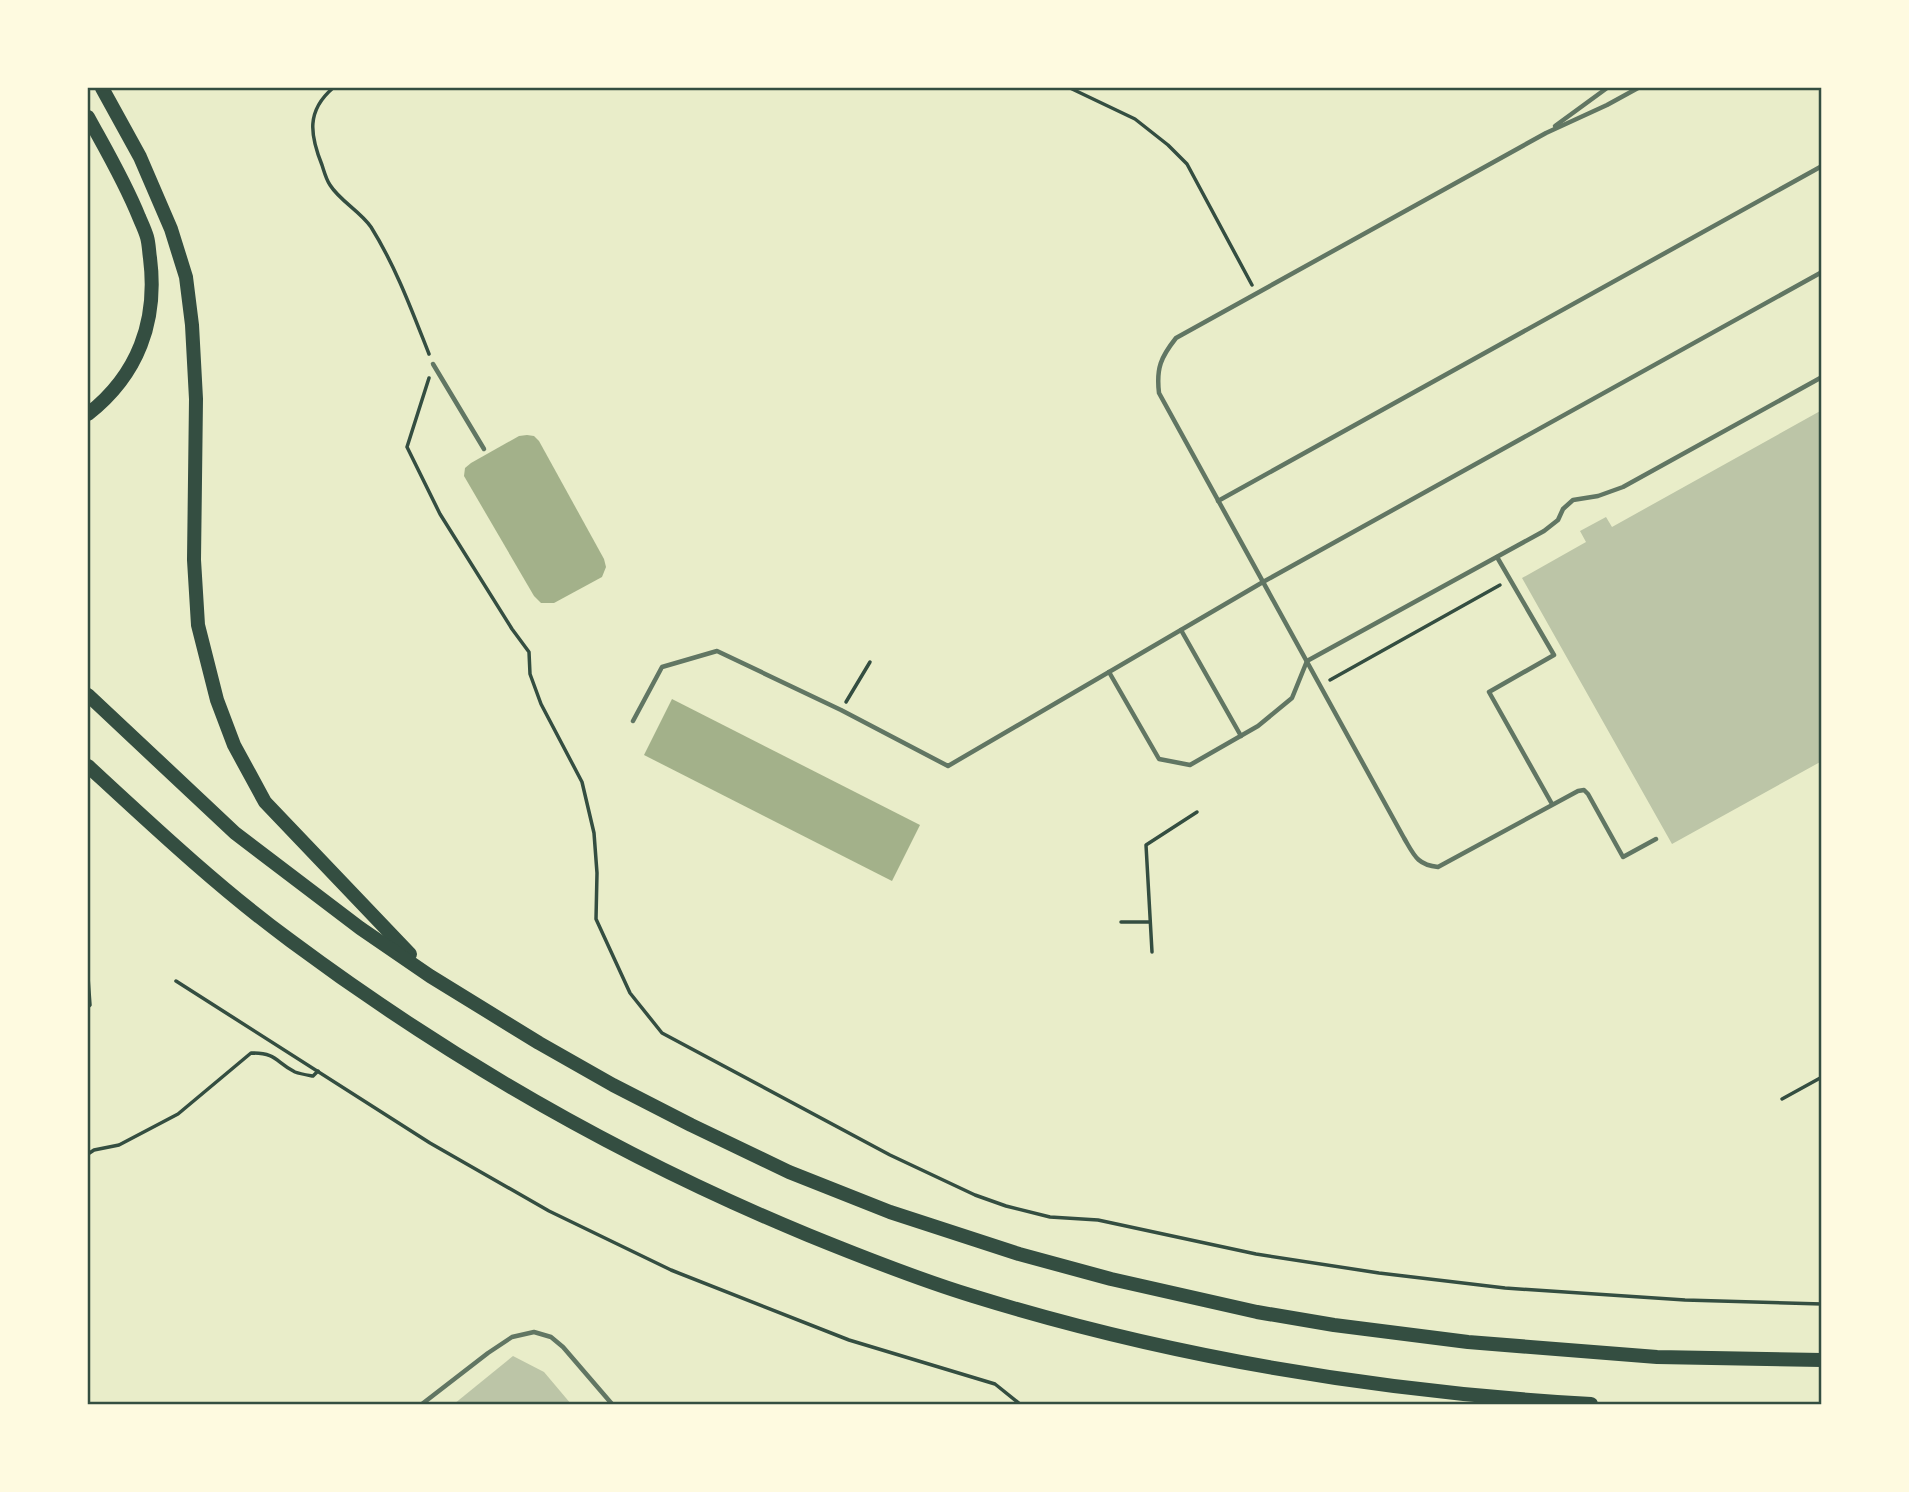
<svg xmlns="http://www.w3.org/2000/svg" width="1909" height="1492" viewBox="0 0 1909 1492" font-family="'Archivo Narrow',sans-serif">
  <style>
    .water { fill: #a3b18a }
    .building { fill: #bcc5a7 }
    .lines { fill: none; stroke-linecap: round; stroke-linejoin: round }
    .path { stroke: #344e41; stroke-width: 3.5 }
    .service { stroke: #617663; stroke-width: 4.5 }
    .trunk { stroke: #344e41; stroke-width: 14 }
    .neatline { fill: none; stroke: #344e41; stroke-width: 2.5 }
  </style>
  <rect width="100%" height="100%" fill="#e9edc9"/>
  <g class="water">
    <path d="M527,435L534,436L539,441L604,559L606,567L602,577L554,603H541L534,596L464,476L465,468L471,463L519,436Z"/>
    <path d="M672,699L920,825L892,881L644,755Z"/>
  </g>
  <g class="building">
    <path d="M1822,410V761L1672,844L1522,578L1586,542L1580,531L1606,517L1612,527Z"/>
    <path d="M513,1356L544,1372L571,1404H454Z"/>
  </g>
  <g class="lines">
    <g class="path">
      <path d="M333,88C306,111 310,135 322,165C324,171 326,179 330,185C340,201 360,211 371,227C396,267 412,311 429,354"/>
      <path d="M1070,88L1135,119L1168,145L1187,164L1252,285"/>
      <path d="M429,378L407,447L440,514L512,629L529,652L530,674L541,704L582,782L594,833L597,873L596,919L630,993L662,1033L890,1155L975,1195L1006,1206L1050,1217L1098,1220L1256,1254L1379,1273L1505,1288L1685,1300L1822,1304"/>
      <path d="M1330,680L1500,585"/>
      <path d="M846,702L870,662"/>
      <path d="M1121,922H1150"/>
      <path d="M1152,952L1146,845L1197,812"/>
      <path d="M88,977L90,1005L88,1007"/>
      <path d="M176,981L430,1143L549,1211L671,1270L849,1340L995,1384L1020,1404"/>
      <path d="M1782,1099L1822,1077"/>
      <path d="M88,1154L94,1150L119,1145L178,1114L251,1053C278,1053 275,1062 295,1072C300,1074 307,1075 313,1076L318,1071"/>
    </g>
    <g class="service">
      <path d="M1638,88L1607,105L1546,133L1176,338C1161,357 1156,368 1159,393L1404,838C1414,855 1417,865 1438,867L1578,791L1584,790L1588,794L1623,857L1656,839"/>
      <path d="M1555,126L1607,88"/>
      <path d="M433,364L484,449"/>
      <path d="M1218,501L1822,166"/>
      <path d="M1497,557L1554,655L1489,692L1552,804"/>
      <path d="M1181,630L1241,736"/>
      <path d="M1109,672L1159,759L1190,765L1258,726L1292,698L1307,661L1544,531L1558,520L1563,509L1573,500L1598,496L1623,487L1822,377"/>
      <path d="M633,721L662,667L717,651L841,710L948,766L1263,582L1822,272"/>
      <path d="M422,1404L488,1353L512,1337L534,1332L551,1337L563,1347L612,1404"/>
    </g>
    <g class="trunk">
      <path d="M102,88L140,157L171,229L186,277L192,325L196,399L194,560L198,625L217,700L234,745L265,802L410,954"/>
      <path d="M88,117C106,150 125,182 139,217C142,224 145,230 147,237C149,244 149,252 150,258C158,321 138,375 88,414"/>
      <path d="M88,695L235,833L360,928L430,976L539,1043L613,1085L691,1125L789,1172L890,1212L1019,1254L1111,1279L1257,1312L1334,1325L1468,1342L1657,1357L1822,1360"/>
      <path d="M88,766C153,826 220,889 291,941C451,1060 624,1159 808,1235C862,1257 917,1279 973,1296C1173,1358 1382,1392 1591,1404"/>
    </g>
  </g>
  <rect width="1909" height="1492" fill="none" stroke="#fefae0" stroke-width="178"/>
  <rect x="89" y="89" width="1731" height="1314" class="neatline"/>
</svg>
